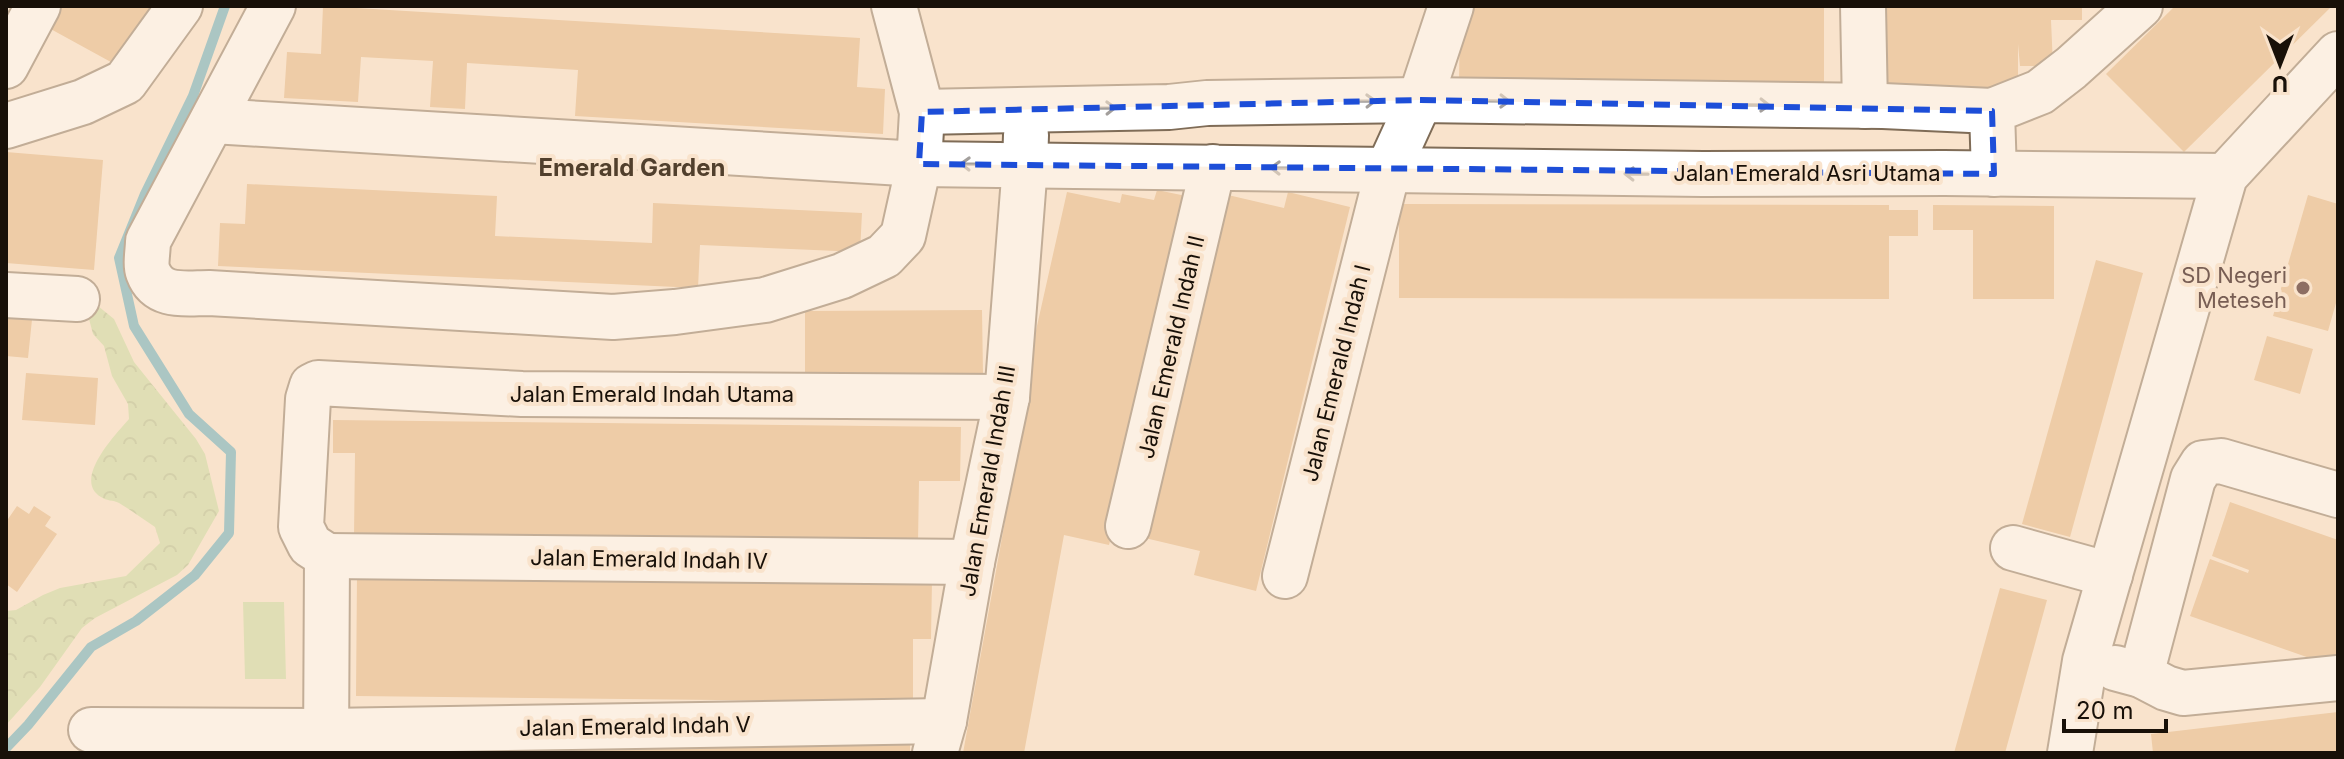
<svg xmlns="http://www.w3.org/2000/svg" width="2344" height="759" viewBox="0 0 2344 759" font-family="Inter,sans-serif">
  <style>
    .forest { fill: url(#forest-crowns) }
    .park { fill: #c2d899 }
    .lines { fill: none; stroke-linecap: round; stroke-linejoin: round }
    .stream { stroke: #4ca2b9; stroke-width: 10 }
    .building { fill: #dfaf7a }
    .minor-casing { stroke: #7f6c57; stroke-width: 48 }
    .minor { stroke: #fff; stroke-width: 44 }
    .oneway { stroke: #a39f9c }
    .marked { fill: none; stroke: #1d4ed8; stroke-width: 6; stroke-dasharray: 16 10; stroke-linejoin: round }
    .education-dot { fill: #8d6e63; stroke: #f9e3cc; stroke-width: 3 }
    .labels { text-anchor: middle; stroke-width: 8; stroke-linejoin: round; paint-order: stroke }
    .street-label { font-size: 22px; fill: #181008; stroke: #f9e3cc }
    .education-label { font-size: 22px; fill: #785e54; stroke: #f9e3cc; text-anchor: end }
    .neighbourhood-label { font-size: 24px; font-weight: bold; fill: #513f2c; stroke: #f9e3cc }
  </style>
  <defs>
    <pattern id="forest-crowns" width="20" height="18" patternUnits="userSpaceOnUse" patternTransform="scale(2)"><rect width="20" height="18" fill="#c2d899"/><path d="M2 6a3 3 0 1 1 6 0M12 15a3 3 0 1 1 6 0" fill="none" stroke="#a6b882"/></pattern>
  </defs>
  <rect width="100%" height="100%" fill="#f9e3cc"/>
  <path class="forest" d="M98,306L114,319L134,362L196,439L205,454L219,511L188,565L177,575L95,618L82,628L40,687L6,725V611L16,610L43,595L60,588L126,576L160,543L155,527C143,519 131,510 119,503C113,500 106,501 101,497C72,480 115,435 129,419L128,404L112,376L104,346L93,334L89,319Z"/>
  <path class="park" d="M243,602H284L286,679H245Z"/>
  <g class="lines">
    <path class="stream" d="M6,748L28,725L91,647L136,621L195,575L229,533L231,452L189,414L134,326L119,258L145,194L193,96L225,6"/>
  </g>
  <g class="building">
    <path d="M58,6H153L120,67L47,27Z"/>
    <path d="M323,6L860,38L857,87L885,89L883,134L575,116L578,70L467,63L465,109L430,107L433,61L361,57L358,102L284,98L287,52L321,54Z"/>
    <path d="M1460,6H1824V89L1459,86Z"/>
    <path d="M1871,6H2082V20H2051L2053,66H2020L2018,44V91H1871Z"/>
    <path d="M2175,6H2332L2184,152L2106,74Z"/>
    <path d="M6,152L103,160L94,270L6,263Z"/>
    <path d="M247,184L497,196L495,236L652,243L653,203L862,213L860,252L700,245L698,288L218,266L220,223L245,224Z"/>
    <path d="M1157,190L1186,196L1122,494L1109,545L1064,535L1024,753H963L1005,521L994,518L1067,192L1120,203L1122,194L1154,200Z"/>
    <path d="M1288,192L1350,207L1256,591L1194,575L1200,551L1145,538L1228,195L1284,208Z"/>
    <path d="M2308,195L2338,204V296L2328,331L2273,316Z"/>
    <path d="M1399,204L1889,205V210H1918V236H1889V299L1399,298Z"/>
    <path d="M1933,205L2054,206V299H1973V230H1933Z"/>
    <path d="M2096,260L2143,273L2070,537L2022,524Z"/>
    <path d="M6,307L33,310L28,358L6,356Z"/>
    <path d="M982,310L983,375L805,377V311Z"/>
    <path d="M2267,336L2313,349L2300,394L2254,380Z"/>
    <path d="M26,373L98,378L95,425L22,420Z"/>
    <path d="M333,420L961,427L960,481H919L918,543L354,537L355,453H333Z"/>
    <path d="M2230,502L2338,540V668L2190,616L2210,559L2248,573L2249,570L2212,556Z"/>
    <path d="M17,506L29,514L34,506L51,517L45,526L57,534L17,592L6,584V522Z"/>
    <path d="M357,574L932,580L931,639H913V702L356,696Z"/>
    <path d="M2000,588L2047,600L2005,753H1954Z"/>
    <path d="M2338,712V753H2153L2151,734Z"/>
    <path d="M910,743V753H557V744Z"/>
    <path d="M357,747L543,749V753H357Z"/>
  </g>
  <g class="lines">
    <defs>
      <g id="minor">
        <path d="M273,6L148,241C148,250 145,264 148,272C158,299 186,293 209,293L613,317L675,312L765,300L842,276L884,256L903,236L919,164L1703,174L1944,173L2225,176"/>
        <path d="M1863,6L1865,106"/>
        <path d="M6,66L38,6"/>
        <path d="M922,112L1169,107L1207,103L1420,100L1883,106L1992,111"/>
        <path d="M213,121L919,164L922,112L894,6"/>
        <path d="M6,126L83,102L125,82L180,6"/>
        <path d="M1994,174L1992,111L2040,92L2071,68L2140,6"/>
        <path d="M6,295L77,299"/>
        <path d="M1128,526L1213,167"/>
        <path d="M2013,548L2110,575"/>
        <path d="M327,556L972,562"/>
        <path d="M1285,576L1388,170L1420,100L1451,6"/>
        <path d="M2115,668L2141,675L2166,688L2183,693L2338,678"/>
        <path d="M2141,675L2193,479L2203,463L2221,461L2338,495"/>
        <path d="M91,730L326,731L944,721"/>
        <path d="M326,753L327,556L310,545L301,527L308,399L312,386L318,383L522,394L1007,397"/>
        <path d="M935,753L944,721L972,562L1007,397L1025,165L1026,135"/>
        <path d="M2070,753L2085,661L2225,176L2338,54"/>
      </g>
    </defs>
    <use href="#minor" class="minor-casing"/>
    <use href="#minor" class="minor"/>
  </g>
  <defs><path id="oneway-shaft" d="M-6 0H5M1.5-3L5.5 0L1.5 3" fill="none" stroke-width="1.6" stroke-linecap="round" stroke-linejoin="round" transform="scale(2)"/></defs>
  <g class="oneway">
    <use href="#oneway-shaft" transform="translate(1364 101) rotate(-1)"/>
    <use href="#oneway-shaft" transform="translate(1498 101) rotate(1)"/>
    <use href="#oneway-shaft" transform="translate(1758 105) rotate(1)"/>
    <use href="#oneway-shaft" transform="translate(1104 108) rotate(-1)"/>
    <use href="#oneway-shaft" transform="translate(972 164) rotate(-179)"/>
    <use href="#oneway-shaft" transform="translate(1282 168) rotate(-179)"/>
    <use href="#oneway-shaft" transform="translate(1636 174) rotate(-179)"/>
  </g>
  <path d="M0 0H2344V759H0ZM1420,100L1992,111L1994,174L919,164L922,112Z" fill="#f9e3cc" fill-opacity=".55" fill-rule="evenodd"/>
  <path class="marked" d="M1420,100L1992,111L1994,174L919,164L922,112Z"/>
  <circle class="education-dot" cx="2303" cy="288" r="8"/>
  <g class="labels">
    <g class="street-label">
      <text x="1807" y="181">Jalan Emerald Asri Utama</text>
      <text transform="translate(1171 347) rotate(-77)" y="8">Jalan Emerald Indah II</text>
      <text transform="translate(1336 373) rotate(-76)" y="8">Jalan Emerald Indah I</text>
      <text x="652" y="402">Jalan Emerald Indah Utama</text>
      <text transform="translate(987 481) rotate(-80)" y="8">Jalan Emerald Indah III</text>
      <text transform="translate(649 559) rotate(1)" y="8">Jalan Emerald Indah IV</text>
      <text transform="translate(635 726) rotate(-1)" y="8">Jalan Emerald Indah V</text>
    </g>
    <g class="education-label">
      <text x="2287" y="283">SD Negeri<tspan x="2287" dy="25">Meteseh</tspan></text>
    </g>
    <g class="neighbourhood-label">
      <text x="632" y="176">Emerald Garden</text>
    </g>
  </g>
  <rect width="2344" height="759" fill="none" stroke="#181008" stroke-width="16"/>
  <g transform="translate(2280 64) rotate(180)" stroke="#f9e3cc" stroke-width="6" paint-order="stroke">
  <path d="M0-6L14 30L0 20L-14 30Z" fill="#181008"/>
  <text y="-12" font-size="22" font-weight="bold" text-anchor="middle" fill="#181008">U</text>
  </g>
  <path d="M2064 719v12h102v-12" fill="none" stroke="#181008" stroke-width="4"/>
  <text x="2076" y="719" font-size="24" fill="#181008" stroke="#f9e3cc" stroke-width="6" paint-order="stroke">20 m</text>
</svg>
